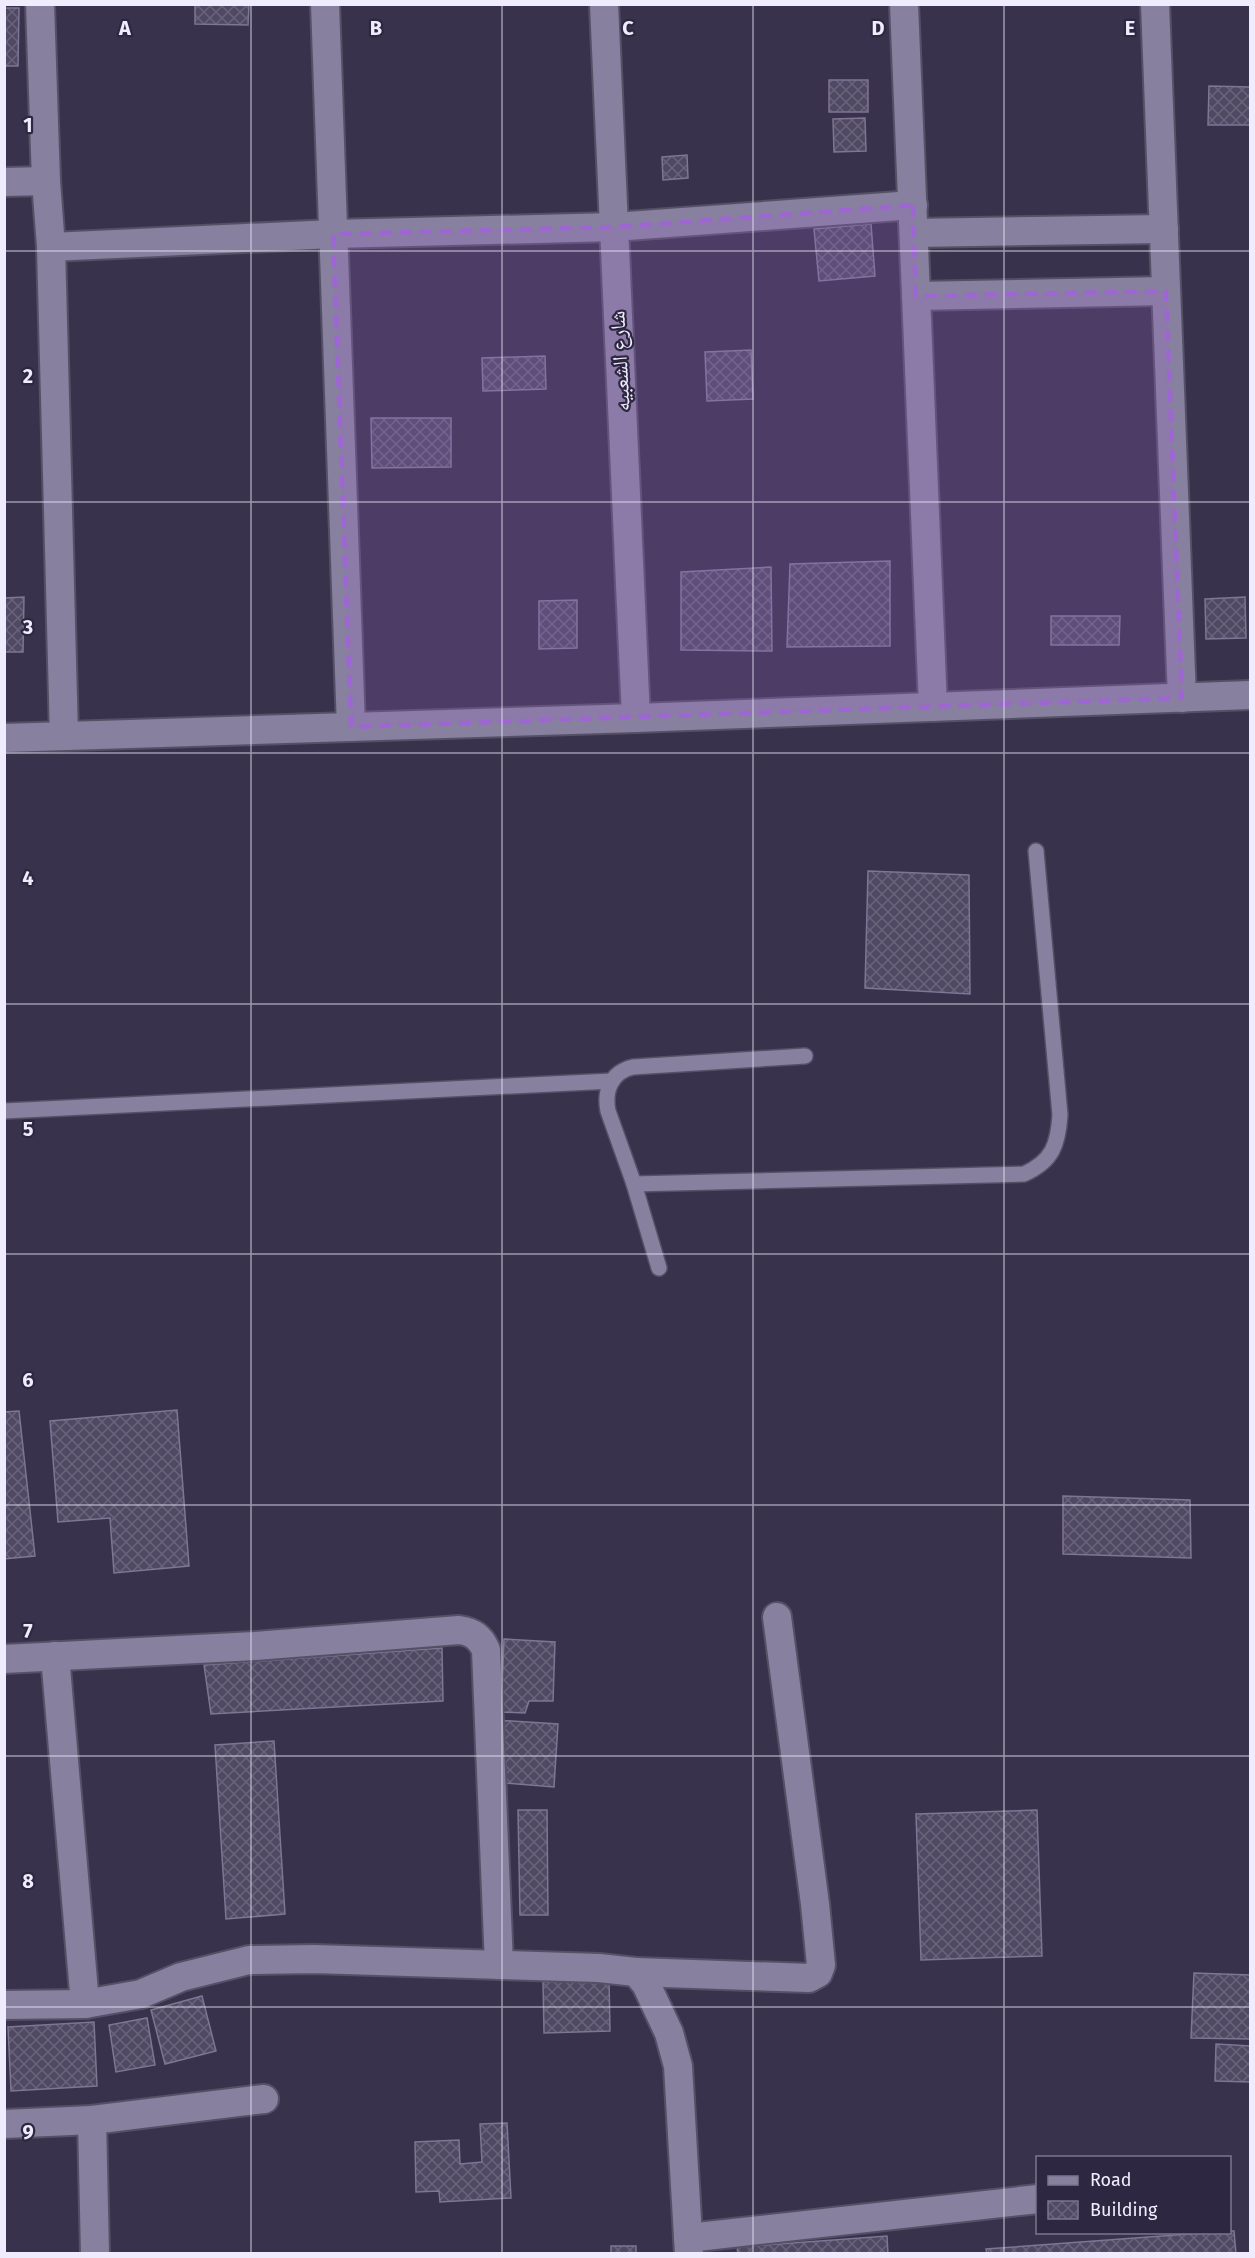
<svg xmlns="http://www.w3.org/2000/svg" width="1255" height="2258" viewBox="0 0 1255 2258" font-family="'Fira Sans','Noto Naskh Arabic',sans-serif">
  <style>
    .building { fill: url(#building-cross-hatch); stroke: #7d7694; stroke-width: 1.5 }
    .lines { fill: none; stroke-linecap: round; stroke-linejoin: round }
    .service-casing { stroke: #565066; stroke-width: 18 }
    .minor-casing { stroke: #565066; stroke-width: 32 }
    .service { stroke: #87809e; stroke-width: 15 }
    .minor { stroke: #87809e; stroke-width: 28 }
    .marked { fill: #9e66d2; fill-opacity: 0.2; stroke: #9e66d2; stroke-width: 4.5; stroke-dasharray: 12 8; stroke-linejoin: round }
    .grid { fill: none; stroke: #efecfd; stroke-width: 1.5; stroke-opacity: 0.55 }
    .labels { text-anchor: middle; stroke-width: 4.5; stroke-linejoin: round; paint-order: stroke }
    .street-label { font-size: 21px; fill: #efecfd; stroke: #2e2741 }
    .grid-label { font-size: 20px; text-anchor: middle; font-weight: bold; fill: #efecfd; stroke: #2e2741; stroke-width: 4.5; stroke-linejoin: round; paint-order: stroke }
  </style>
  <defs>
    <pattern id="building-cross-hatch" width="8" height="8" patternUnits="userSpaceOnUse" patternTransform="scale(1.5)"><rect width="8" height="8" fill="#4f4964"/><path d="M0 0l8 8M0 8l8-8" fill="none" stroke="#69637b"/></pattern>
  </defs>
  <rect width="100%" height="100%" fill="#38324c"/>
  <g class="building">
    <path d="M195,4H249L248,25L195,24Z"/>
    <path d="M4,8H19L18,66H4Z"/>
    <rect x="829" y="80" width="39" height="32"/>
    <path d="M1209,86L1250,87V125H1208Z"/>
    <path d="M865,118L866,151L834,152L833,119Z"/>
    <path d="M687,155L688,178L663,180L662,157Z"/>
    <path d="M871,224L875,276L819,281L814,229Z"/>
    <path d="M751,350L753,399L707,401L705,352Z"/>
    <path d="M545,356L546,389L483,391L482,358Z"/>
    <path d="M371,418H451V467L372,468Z"/>
    <path d="M890,561V646L787,647L790,564Z"/>
    <path d="M771,567L772,651L681,650V572Z"/>
    <path d="M24,597L23,652H4V598Z"/>
    <path d="M1245,597L1246,638L1206,639L1205,599Z"/>
    <path d="M577,600V648L539,649V601Z"/>
    <path d="M1051,616H1120L1119,645H1051Z"/>
    <path d="M868,871L969,875L970,994L865,988Z"/>
    <path d="M177,1410L189,1566L114,1573L110,1518L58,1522L50,1421Z"/>
    <path d="M19,1411L35,1556L4,1559V1412Z"/>
    <path d="M1063,1496L1190,1500L1191,1558L1063,1554Z"/>
    <path d="M504,1639L555,1642L553,1701H529L525,1713L501,1712Z"/>
    <path d="M442,1648L443,1701L211,1714L204,1665Z"/>
    <path d="M496,1720L558,1724L554,1787L505,1783L506,1762L493,1761Z"/>
    <path d="M274,1741L285,1914L226,1919L215,1745Z"/>
    <path d="M518,1810H547L548,1915H520Z"/>
    <path d="M1037,1810L1042,1956L921,1960L916,1814Z"/>
    <path d="M1194,1973L1250,1975V2039L1191,2038Z"/>
    <path d="M609,1979L610,2031L544,2033L543,1982Z"/>
    <path d="M202,1996L216,2051L165,2064L151,2010Z"/>
    <path d="M147,2018L155,2065L116,2072L109,2025Z"/>
    <path d="M94,2022L97,2086L11,2091L8,2027Z"/>
    <path d="M1216,2044L1250,2046V2082L1215,2081Z"/>
    <path d="M507,2123L511,2198L440,2202L439,2191L416,2192L415,2142L459,2140L460,2164L482,2162L480,2124Z"/>
    <path d="M1230,2231H1234L1236,2254H987L986,2249Z"/>
    <path d="M887,2236L888,2254H738L737,2247Z"/>
    <rect x="611" y="2246" width="25" height="8"/>
  </g>
  <g class="lines">
    <defs>
      <g id="service">
        <path d="M4,1111L612,1081"/>
        <path d="M634,1184L1024,1174C1053,1161 1058,1144 1060,1115L1036,851"/>
        <path d="M659,1268L634,1184L608,1111C604,1091 611,1072 633,1067L805,1056"/>
      </g>
      <g id="minor">
        <path d="M40,4L46,181L51,247L64,736"/>
        <path d="M325,4L351,727"/>
        <path d="M604,4L636,718"/>
        <path d="M904,4L933,707"/>
        <path d="M1155,4L1182,698"/>
        <path d="M4,182L46,181"/>
        <path d="M914,233L1164,229"/>
        <path d="M51,247L333,234L614,227L913,205"/>
        <path d="M916,296L1166,291"/>
        <path d="M4,738L636,718L1250,695"/>
        <path d="M55,1656L85,2004"/>
        <path d="M4,1659L255,1646L459,1630C473,1632 480,1637 486,1650L499,1965"/>
        <path d="M636,1972L809,1978L818,1973L821,1965L815,1904L777,1617"/>
        <path d="M4,2005L85,2004L141,1994L181,1977L249,1960L314,1959L599,1968L636,1972L646,1984L669,2033L678,2066L689,2254"/>
        <path d="M92,2120L95,2254"/>
        <path d="M4,2124L92,2120L264,2099"/>
        <path d="M688,2238L1038,2199"/>
      </g>
    </defs>
    <use href="#service" class="service-casing"/>
    <use href="#minor" class="minor-casing"/>
    <use href="#service" class="service"/>
    <use href="#minor" class="minor"/>
  </g>
  <path class="marked" d="M913,205L916,296L1166,291L1182,698L351,727L333,234L614,227Z"/>
  <path class="grid" d="M251,4V2254M502,4V2254M753,4V2254M1004,4V2254M4,251H1250M4,502H1250M4,753H1250M4,1004H1250M4,1254H1250M4,1505H1250M4,1756H1250M4,2007H1250"/>
  <g class="labels">
    <g class="street-label">
      <text transform="translate(620 361) rotate(-93)" y="7">شارع الشعبيه</text>
    </g>
  </g>
  <g class="grid-label">
    <text x="125" y="35">A</text>
    <text x="376" y="35">B</text>
    <text x="628" y="35">C</text>
    <text x="878" y="35">D</text>
    <text x="1130" y="35">E</text>
    <text x="28" y="132">1</text>
    <text x="28" y="383">2</text>
    <text x="28" y="634">3</text>
    <text x="28" y="885">4</text>
    <text x="28" y="1136">5</text>
    <text x="28" y="1387">6</text>
    <text x="28" y="1638">7</text>
    <text x="28" y="1888">8</text>
    <text x="28" y="2139">9</text>
  </g>
  <rect width="1255" height="2258" fill="none" stroke="#efecfd" stroke-width="12"/>
  <rect x="1036" y="2156" width="195" height="78" fill="#2e2741" stroke="#7b768c" stroke-width="1.5"/>
  <rect x="1048" y="2176" width="30" height="9" fill="#87809e" stroke="#7b768c" stroke-width="1.5"/>
  <text x="1090" y="2186" font-size="18" fill="#efecfd">Road</text>
  <rect x="1048" y="2201" width="30" height="18" fill="url(#building-cross-hatch)" stroke="#7b768c" stroke-width="1.5"/>
  <text x="1090" y="2216" font-size="18" fill="#efecfd">Building</text>
</svg>
